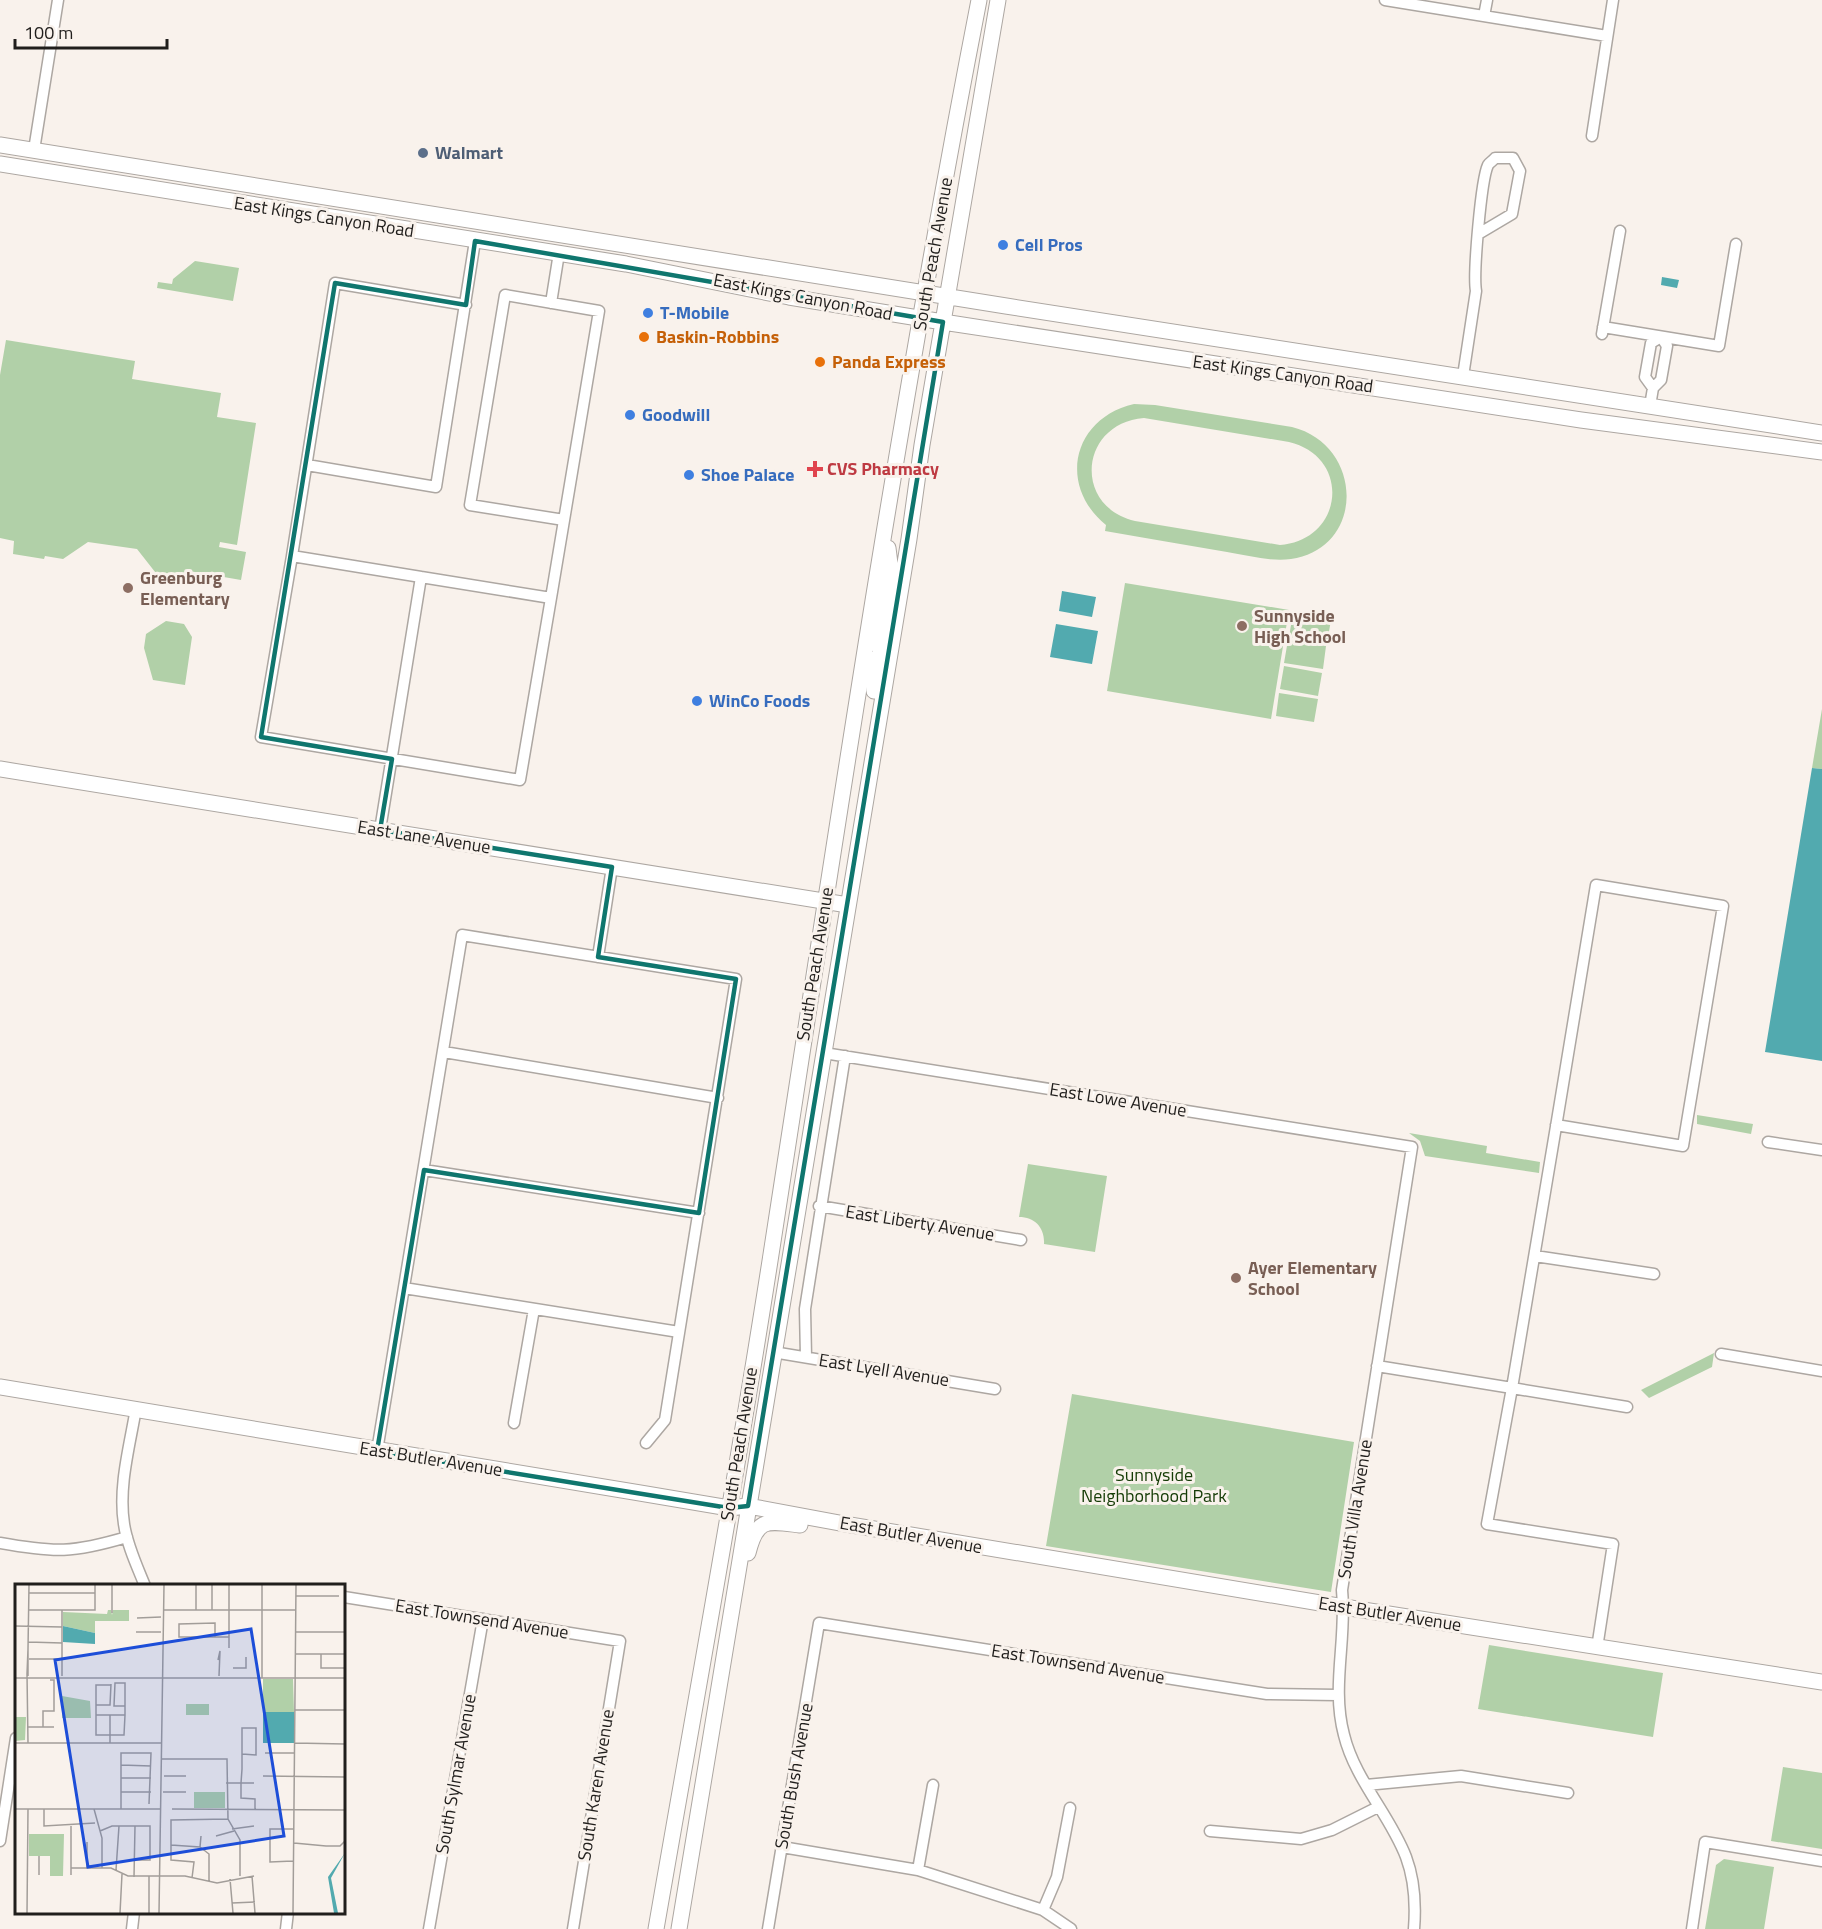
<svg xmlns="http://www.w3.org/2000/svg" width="1822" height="1929" font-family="'Titillium Web',sans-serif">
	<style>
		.green { fill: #b1d0a8; fill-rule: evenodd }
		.water { fill: #52aaaf }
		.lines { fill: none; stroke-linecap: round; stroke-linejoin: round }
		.street-casing { stroke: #ada7a2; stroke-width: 13 }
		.secondary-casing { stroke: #ada7a2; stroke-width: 17 }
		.street { stroke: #fff; stroke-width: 10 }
		.secondary { stroke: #fff; stroke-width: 15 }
		.marked { fill: none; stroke: #0f766e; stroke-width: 4.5; stroke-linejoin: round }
		.service-dot { fill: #5c6f8a; stroke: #f9f2ec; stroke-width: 2 }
		.shop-dot { fill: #3f7fe0; stroke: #f9f2ec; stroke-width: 2 }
		.food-dot { fill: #e8710a; stroke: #f9f2ec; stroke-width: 2 }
		.health-dot { fill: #e0444e; stroke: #f9f2ec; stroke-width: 2 }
		.education-dot { fill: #8d6e63; stroke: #f9f2ec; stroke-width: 2 }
		.labels { text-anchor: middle; stroke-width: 6; stroke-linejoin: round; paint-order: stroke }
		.service-label { font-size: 18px; font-weight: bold; fill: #4e5e75; stroke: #f9f2ec; text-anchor: start }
		.street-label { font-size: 18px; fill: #201e1c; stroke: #f9f2ec }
		.shop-label { font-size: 18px; font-weight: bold; fill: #366cbe; stroke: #f9f2ec; text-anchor: start }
		.food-label { font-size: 18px; font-weight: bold; fill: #c56008; stroke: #f9f2ec; text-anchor: start }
		.health-label { font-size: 18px; font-weight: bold; fill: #be3a42; stroke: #f9f2ec; text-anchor: start }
		.education-label { font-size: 18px; font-weight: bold; fill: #785e54; stroke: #f9f2ec; text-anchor: start }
		.park-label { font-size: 18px; fill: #143b05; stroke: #f9f2ec }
		.inset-road { fill: none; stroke: #a29d99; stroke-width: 1.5 }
		.view { fill: #1d4ed8; fill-opacity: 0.15; stroke: #1d4ed8; stroke-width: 3 }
		.inset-edge { fill: none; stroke: #201e1c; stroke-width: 3 }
	</style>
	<rect width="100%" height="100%" fill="#f9f2ec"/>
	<path class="green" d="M195 261 239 268 233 301 157 288 158 282 172 284 173 279Z
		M6 340 135 361 132 379 221 393 217 417 256 423 237 545 220 542 219 547 246 552 241 580 189 571 187 581 159 577 137 549 88 542 63 559 45 556 44 559 13 554 14 541 0 538V375Z
		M1134 404 1155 405 1292 427C1364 445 1366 548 1291 559 1270 562 1247 555 1227 552 1186 545 1145 538 1105 531L1106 525C1057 485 1073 418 1134 404ZM1144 418 1289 442C1352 457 1344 540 1280 545L1135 521C1072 506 1080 423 1144 418Z
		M1125 583 1289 610 1271 719 1107 691Z
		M1293 613 1331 620 1327 643 1289 637Z
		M166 621 184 624 192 637 185 685 153 680 144 648 146 634Z
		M1288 640 1326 646 1323 669 1284 663Z
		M1284 666 1322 673 1318 696 1280 689Z
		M1279 693 1318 699 1314 722 1276 716Z
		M1822 709V769L1812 768Z
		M1697 1115 1753 1124 1751 1134 1697 1124Z
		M1409 1133 1487 1146 1486 1153 1540 1162 1539 1173 1425 1156 1420 1141Z
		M1028 1164 1107 1176 1095 1252 1044 1244C1045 1228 1035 1217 1019 1217Z
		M1714 1353 1712 1367 1649 1398 1641 1390Z
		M1072 1394 1354 1442 1331 1592 1046 1546Z
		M1489 1645 1663 1673 1653 1737 1478 1709Z
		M1783 1767 1822 1773V1849L1771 1841Z
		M1724 1859 1774 1867 1764 1929H1705L1716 1865Z"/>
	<path class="water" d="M1662 277 1679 280 1677 288 1661 285Z
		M1062 591 1096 597 1092 617 1059 611Z
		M1056 624 1098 631 1092 664 1050 657Z
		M1812 768 1822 769V1061L1765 1052Z"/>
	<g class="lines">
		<defs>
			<path id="street" d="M1385 0 1607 36
				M1484 16 1487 0
				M1592 136 1613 0
				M34 150 58 0
				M551 303 559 253
				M1603 327 1719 346 1736 244
				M1602 334 1620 231
				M1463 376 1476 291C1473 274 1481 180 1488 165 1490 162 1493 161 1495 158H1513L1520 171 1512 214 1480 233
				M1650 406 1653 388 1661 380 1667 346 1661 337 1651 343 1645 377 1653 388
				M307 465 436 487 475 241
				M292 556 261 737 520 780 551 598
				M421 577 292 556 335 283 466 305
				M380 830 421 577 551 598 599 311 505 295 470 505 564 520
				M598 957 612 867
				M444 1052 718 1098
				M824 1053 1412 1147 1342 1590C1347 1639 1331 1687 1344 1735 1355 1780 1390 1815 1406 1857 1415 1881 1416 1904 1414 1929
				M1768 1142 1822 1150
				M424 1170 699 1213
				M819 1206 1021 1240
				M1535 1256 1654 1274
				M404 1288 679 1332
				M773 1352 995 1389
				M1721 1354 1822 1371
				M806 1357 805 1309 845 1056
				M1377 1366 1512 1388C1541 1220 1568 1053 1596 885L1723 906 1683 1146 1556 1125
				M136 1408C130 1445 118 1486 124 1524 127 1545 137 1566 145 1586
				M514 1423 534 1309
				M377 1451 462 935 736 979 665 1420 646 1443
				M0 1543C55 1553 73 1553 127 1537
				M344 1597 620 1641 573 1929
				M1597 1648 1613 1544 1487 1524 1512 1388 1627 1407
				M1366 1785 1461 1776 1568 1793
				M1070 1808 1057 1877 1043 1910 1071 1929
				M1210 1831 1301 1839 1332 1830 1378 1807
				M0 1841 16 1738
				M782 1847 918 1870 1043 1910
				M918 1870 933 1785
				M132 1929 134 1912
				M286 1929 288 1912
				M429 1929 483 1619
				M768 1929 819 1623 1267 1694 1337 1695
				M1692 1929 1705 1842 1822 1861"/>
			<path id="secondary" d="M0 145 1006 306 1822 433
				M0 164 626 264 789 297 943 322 1581 420 1822 452
				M888 548 891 572 879 644 881 654 889 660
				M866 656 876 664 874 691
				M0 769 848 905
				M0 1387 640 1493 729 1508 748 1506 845 1524 1344 1607 1822 1682
				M748 1553C757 1517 767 1521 800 1525
				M656 1929C697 1693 740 1458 776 1222 839 814 900 405 979 0
				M679 1929 909 539 922 445 998 0"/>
		</defs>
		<use href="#street" class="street-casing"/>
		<use href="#secondary" class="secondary-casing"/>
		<use href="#street" class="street"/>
		<use href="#secondary" class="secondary"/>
	</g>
	<path class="marked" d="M475 241 943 322 748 1506 729 1508 377 1451 424 1170 699 1213 736 979 598 957 612 867 380 830 392 759 261 737 335 283 466 305Z"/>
	<circle class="service-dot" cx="423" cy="153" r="6"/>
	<g class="shop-dot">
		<circle cx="1003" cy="245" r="6"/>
		<circle cx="648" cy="313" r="6"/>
		<circle cx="630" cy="415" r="6"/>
		<circle cx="689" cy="475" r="6"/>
		<circle cx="697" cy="701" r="6"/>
	</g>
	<g class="food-dot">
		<circle cx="644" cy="337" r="6"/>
		<circle cx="820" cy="362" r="6"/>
	</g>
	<path class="health-dot" d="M812 460h6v6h6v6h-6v6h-6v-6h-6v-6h6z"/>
	<g class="education-dot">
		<circle cx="128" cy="588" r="6"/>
		<circle cx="1242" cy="626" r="6"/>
		<circle cx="1236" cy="1278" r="6"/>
	</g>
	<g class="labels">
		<g class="service-label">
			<text x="435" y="159">Walmart</text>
		</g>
		<g class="street-label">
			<text transform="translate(324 217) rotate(9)" y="6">East Kings Canyon Road</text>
			<text transform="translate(933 254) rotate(-80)" y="6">South Peach Avenue</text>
			<text transform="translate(803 297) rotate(11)" y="6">East Kings Canyon Road</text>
			<text transform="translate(1283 374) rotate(8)" y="6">East Kings Canyon Road</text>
			<text transform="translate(424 837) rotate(9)" y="6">East Lane Avenue</text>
			<text transform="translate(815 964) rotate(-81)" y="6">South Peach Avenue</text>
			<text transform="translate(1118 1100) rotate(9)" y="6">East Lowe Avenue</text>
			<text transform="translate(920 1223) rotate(9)" y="6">East Liberty Avenue</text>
			<text transform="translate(884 1370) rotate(9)" y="6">East Lyell Avenue</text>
			<text transform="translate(739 1444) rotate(-81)" y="6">South Peach Avenue</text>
			<text transform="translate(431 1459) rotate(9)" y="6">East Butler Avenue</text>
			<text transform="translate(1355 1509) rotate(-81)" y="6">South Villa Avenue</text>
			<text transform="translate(911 1535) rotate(10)" y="6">East Butler Avenue</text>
			<text transform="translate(1390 1614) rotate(9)" y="6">East Butler Avenue</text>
			<text transform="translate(482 1619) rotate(9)" y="6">East Townsend Avenue</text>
			<text transform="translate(1078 1664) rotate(9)" y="6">East Townsend Avenue</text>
			<text transform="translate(456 1774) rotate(-80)" y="6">South Sylmar Avenue</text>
			<text transform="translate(794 1776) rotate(-80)" y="6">South Bush Avenue</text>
			<text transform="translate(596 1785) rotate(-81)" y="6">South Karen Avenue</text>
		</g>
		<g class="shop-label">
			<text x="1015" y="251">Cell Pros</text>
			<text x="660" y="319">T-Mobile</text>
			<text x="642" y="421">Goodwill</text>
			<text x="701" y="481">Shoe Palace</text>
			<text x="709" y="707">WinCo Foods</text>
		</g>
		<g class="food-label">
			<text x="656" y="343">Baskin-Robbins</text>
			<text x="832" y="368">Panda Express</text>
		</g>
		<g class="health-label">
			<text x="827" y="475">CVS Pharmacy</text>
		</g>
		<g class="education-label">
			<text x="140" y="584">Greenburg<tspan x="140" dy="21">Elementary</tspan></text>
			<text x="1254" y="622">Sunnyside<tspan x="1254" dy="21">High School</tspan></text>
			<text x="1248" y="1274">Ayer Elementary<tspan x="1248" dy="21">School</tspan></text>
		</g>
		<g class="park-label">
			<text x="1154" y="1481">Sunnyside<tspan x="1154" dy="21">Neighborhood Park</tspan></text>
		</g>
	</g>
	<g transform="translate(15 1584)">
		<rect width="330" height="330" fill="#f9f2ec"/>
		<path d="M93 26H96L97 31 98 26H114V37H80V49L48 42V28L92 30ZM248 95H278L279 128H248ZM47 112 75 117 76 134H47ZM171 120H194V131H171ZM0 133H11L10 156 0 157ZM179 208H210V224H179ZM14 250H49L48 292H35V272H14Z" fill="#b1d0a8"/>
		<path d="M48 42 80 49V60L48 58ZM248 128H279V159H248ZM330 269 316 294 323 329H319L313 293Z" fill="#52aaaf"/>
		<path class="inset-road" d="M14 9H80M281 12H324M13 26H80V1M149 26H280M181 26V1M197 26V1M97 29V1M122 34 146 33M0 42 47 43M121 48H146M280 48H330M200 53V39L164 40V53H214M13 58 47 59M214 64V1M13 65 14 1M280 70H330M306 70V84H330M14 75H47M203 76 205 67 204 92M218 84H231V73M47 92V26M0 94H330M247 94V1M81 121H95L96 100M280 126H330M81 131V151H109L110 131M95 131H81V101H96M13 143H39M28 143V127H39V96H35M0 159H146M13 159 12 90 13 65V92M95 159V131H110V99H100L99 122H110M279 159 330 160M250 169H279M147 175H212L213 235 225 256V292M106 181 136 182M149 192H171M248 192 330 193M106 194H136M211 199H226L227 185V144H241V171L227 170M239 199H226V214L240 215V226M106 208H136M148 208H171M0 225H146M29 225V242L80 239M79 225 87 254V284M106 225V169H136L134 220M157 225 330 226M217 245 239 242M85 247 97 242H135V276H119M186 252 185 263 194 270V298M201 252 219 247M279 259 311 262H325L330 257M156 261 185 263M24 272V291M278 277 255 278V245H278M56 284H96L113 292H170L202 299 239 292M72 284V258M101 286 104 242M56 291V242M237 292 240 329M119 293 120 242M177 294 179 278 156 276V236L213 235M215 295 218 329M217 319 240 318M12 329 13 225M105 329 107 290M134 329V292M144 329 149 1M278 329 281 1"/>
		<path class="view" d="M236 45 269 252 73 283 40 76Z"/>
		<rect width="330" height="330" class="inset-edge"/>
	</g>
	<path d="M15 39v9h152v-9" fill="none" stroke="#201e1c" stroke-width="3"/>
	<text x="24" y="39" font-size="18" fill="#201e1c" stroke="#f9f2ec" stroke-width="4.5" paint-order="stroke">100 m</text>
</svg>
